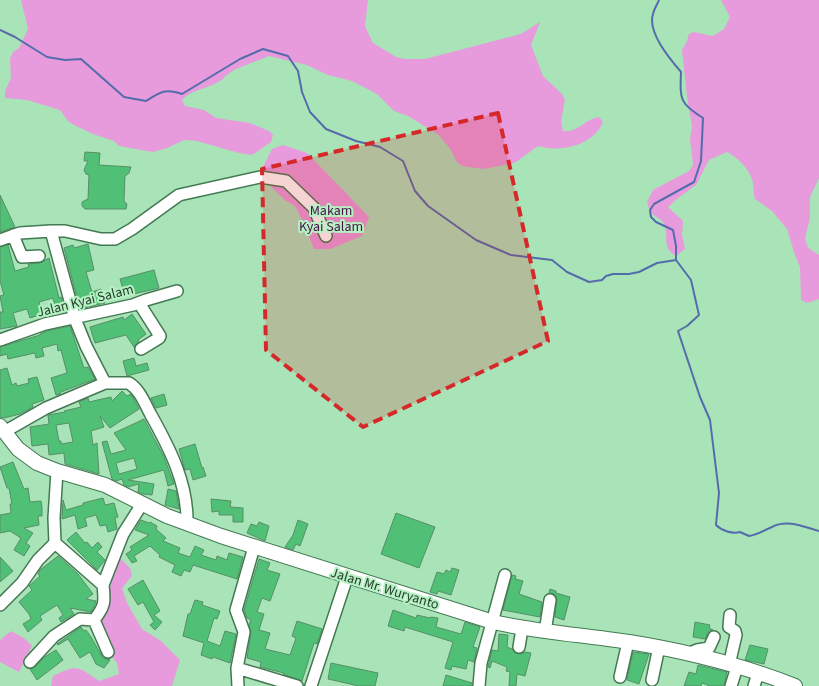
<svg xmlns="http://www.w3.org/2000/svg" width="819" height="686" font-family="'Source Sans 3',sans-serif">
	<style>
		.green { fill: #e79adc }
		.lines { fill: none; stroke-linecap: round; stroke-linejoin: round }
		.stream { stroke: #546cab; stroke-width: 2 }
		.building { fill: #4fc075; stroke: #578f67; fill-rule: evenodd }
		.minor-casing { stroke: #427952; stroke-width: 14 }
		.major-casing { stroke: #427952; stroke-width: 16 }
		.minor { stroke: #fff; stroke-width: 11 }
		.major { stroke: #fff; stroke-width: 14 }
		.marked { fill: #d62828; fill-opacity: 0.2; stroke: #d62828; stroke-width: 4; stroke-dasharray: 10 6; stroke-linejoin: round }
		.labels { text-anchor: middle; stroke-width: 4; stroke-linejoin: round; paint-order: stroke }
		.park-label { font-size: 14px; fill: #491044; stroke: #b6f1c4 }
		.street-label { font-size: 14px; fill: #273f2d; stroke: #b6f1c4 }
	</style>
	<rect width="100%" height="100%" fill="#a9e4b8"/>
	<path class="green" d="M21 0H368L365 26 373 43 396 57 404 59H425L521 34 540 22 531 45 543 76 562 94 565 100 561 121 563 131C578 133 585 119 599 117L603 122C594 145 561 153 538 146L516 162 510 164 483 169 462 166 457 162 451 150 439 135 408 116 394 111 377 94 352 81 328 75 307 65 269 56 236 69 225 76 224 78C211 89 193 88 182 100L185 106 204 110 216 118 250 123 269 131 273 135 271 142 252 155 239 153 197 141 184 140 167 148 153 152 119 146 114 141 93 134 74 125 68 121 60 110 27 100 5 98V91L11 78 10 59 13 52 19 48 28 29Z
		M721 0H819V178L810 197V218L805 238 808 248 819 255V299L807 303 801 300 800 267 795 255 787 229 772 211 755 199C753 193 754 185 752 179 748 168 737 157 727 152L709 160 696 185 678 198 668 207 683 221 682 235 685 249 676 256C660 246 670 236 664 224 662 218 655 218 652 213 649 211 648 205 647 202L653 190 689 171 693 165 690 139 692 126 687 97 682 50 687 41 689 34 694 32 713 36 724 29 730 17Z
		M283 145 307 153 369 217 362 236 330 249H314L303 222 295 206 286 201 263 179 264 165 272 149Z
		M120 558 130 568 132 576 122 588 127 603 142 629 161 641 180 660 172 686H51L53 676C78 664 77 666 99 681L119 674 117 663 99 641 100 621 107 603 116 559Z
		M11 631 24 638 32 646 19 672 0 662V640Z"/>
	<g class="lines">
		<path class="stream" d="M659 0C657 5 654 9 653 14 647 32 670 59 681 72 680 99 679 103 703 118L701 161 694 182 654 204 650 210 651 217 656 222 673 230 676 246V259
			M0 30 15 37 47 57 65 60 81 59 124 97 146 101C160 92 165 88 182 94L240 59 263 49 288 56 298 71 302 92 310 112 326 129 356 141 380 147 403 161 415 191 428 206 476 240 511 255 552 260 567 272 589 282 602 280 606 276 613 274H629L639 272 657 263 676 260 691 280 699 315 687 326 678 331 700 397 710 420 719 493 716 525C722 531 732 534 740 532L749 536C758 535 764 530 772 527 787 519 804 527 819 531"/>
	</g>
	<path class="building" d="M85 152 100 153 99 165 131 167 129 173 125 176 124 201 127 204 126 209H85L82 206V202L88 199 89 175 86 174 84 170 88 161H84Z
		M0 195 15 227 0 232Z
		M88 244 94 270 86 272 92 292 101 289 105 303 80 309 64 248 73 245 74 248Z
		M8 245 15 271 29 267 28 264 40 263 49 258 59 298 61 297 65 312 57 314 53 298 39 302 42 314 30 318 27 309 13 313 17 326 0 329V312H3L0 296 4 295 0 281V247Z
		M154 270 159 288 125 296 120 279Z
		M132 314 146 334 138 340 139 341 134 347 126 335 95 343 90 327 123 317 124 320Z
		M70 326 84 368 88 367 95 379 61 392 60 394 56 395 51 378 67 373 61 350 58 351 57 344 42 348 44 356 36 358 35 353 8 359 7 354 0 356V347L40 335V334L47 331Z
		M134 358 136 366 147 363 149 370 127 376 123 361Z
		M7 368 12 385 16 383 17 386 29 383 28 379 37 377 44 400 32 404 33 407 20 414 4 418 0 417V370Z
		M122 391 127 396 131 394 139 409 110 428 100 416 104 427 91 431 93 445 97 443 99 474 65 464 64 453 49 455 48 444 32 446 30 427 49 424 48 415 65 412 64 411 81 407 79 402 88 398 89 402 111 397 112 401ZM69 423 73 442 61 444V441H59L56 425Z
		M164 394 167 405 156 408 151 398Z
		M144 419 164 457 174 484 168 486 164 470 128 480 154 484 152 495 143 494 138 492 139 484 128 487 124 485 122 479 116 481 112 479 102 442 107 441 111 454 126 450 114 433ZM134 458 137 469 119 474 116 463Z
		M195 444 202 468 203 467 206 476 193 480 190 469 185 470 179 449Z
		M13 462 24 489 28 488 30 502 41 501 42 507V516H38L39 525 24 528 33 533 26 543 30 546 24 556 14 550 21 538 10 531 0 533V515L11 513 10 504H12L9 488H7L0 467Z
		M168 489 176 491 179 509 165 505Z
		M103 498 105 505 114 503 118 517 115 518 117 529 108 532 106 525 100 526 96 515 85 518 87 526 78 529 75 515 62 519 63 500 66 510 83 505V503Z
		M211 499 231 501 230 507 243 508V522H233V515H219V511L212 512Z
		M396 513 435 527 419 568 381 554Z
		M141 520 149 523 150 522 157 526 156 529 166 538 163 541 180 548 178 553 190 557 195 546 204 550 201 555 216 560 217 556 227 560 229 553 243 557 237 579 193 565 190 572 184 570 181 576 172 572 175 565 159 557 160 555 150 546 134 556 137 561 132 563 126 554 132 550 130 547 149 535 135 530Z
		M298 520 308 524 300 546 296 544 293 550 285 547 293 535Z
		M259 522 269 526 265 541 247 533 251 524 257 526Z
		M76 532 85 543 87 542 92 548 98 542 102 547 97 552 105 560 97 570 67 540Z
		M58 556 78 574 93 594 86 599 96 601 95 604 91 612 70 608 74 614 61 622 59 618 63 615 57 605 40 616 42 620 28 632 23 624 31 619 29 614 19 602 32 590 29 586 40 576 38 574 40 570Z
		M0 557 13 571 0 582Z
		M259 559 270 563 267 570 280 574 270 601 262 598 257 612 264 614 259 630 270 633 265 649 290 655 296 638 292 636 297 621 322 629 317 644 314 643 302 681 283 674 284 673 260 667 261 662 247 658 251 633 249 625 251 620 247 618 244 610Z
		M452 568 459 570 451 595 438 591 437 594 430 592 437 572 444 574 446 570 450 572Z
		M512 575 516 576 515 579 523 581 519 594 542 602 540 617 503 610Z
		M143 580 160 611 154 615 162 622 155 630 150 625 154 622 143 602 138 605 128 589Z
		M550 589 556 591V593L570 597 564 620 555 617 557 598 554 594 549 593Z
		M195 600 203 602 202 605 220 611 217 619 214 618 207 641 220 646 225 631 236 634 230 663 213 657 212 659 201 655 204 643 183 636 188 614H190Z
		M393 610 416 618 417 615 430 618 431 617 438 618 436 627 461 634 465 622 480 627 473 647 477 648 474 662 468 660 466 669 452 666 451 670 445 668 453 642 405 627 404 631 388 626Z
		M695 622 710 625 709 628 713 630 709 631 705 639 693 637Z
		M81 627 84 631 86 630 91 637 103 658 110 660 104 668 96 664 90 652 80 658 68 639 58 645 57 644Z
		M499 634 508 635 507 647 512 649 515 653 521 654 525 652 531 653 525 676 517 674 516 686H509L510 672 506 671 507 667 492 661 490 668 488 667 492 650 498 651Z
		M750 645 768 649 764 664 745 660Z
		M56 650 63 660 37 680 30 669 35 667 43 658Z
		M633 652 649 654 639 684 627 680Z
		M331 663 378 673 375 686H359L328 679Z
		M698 665 727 672 724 686H710L702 683 701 686H684L689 672 696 674Z
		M446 675 472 683V686H443Z"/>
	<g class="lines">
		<defs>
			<path id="minor" d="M51 231 75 319 86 346 105 383H129C140 390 145 404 151 415 170 449 188 484 187 524
				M13 235 22 257 39 256
				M0 240 20 233 51 231H65L101 239H115L132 229 179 195 260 177 286 181 314 208 326 236
				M139 303 160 336 159 338 141 349
				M0 340 45 324 133 305 146 300 177 291
				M4 432 46 408 105 383
				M57 471 54 518 55 543 103 585C105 602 105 606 94 620L108 652
				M103 585 123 534 142 504
				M0 605 22 583 38 560 55 543
				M545 632 550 600
				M519 647 522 629
				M688 654 697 650 709 648 714 637
				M30 662 54 636 80 619 94 620
				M729 665 736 635 735 631 729 627 730 615
				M237 668 297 686
				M620 677 628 642
				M652 680 659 647
				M238 686 237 668 244 632 236 610 254 547
				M311 686 347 577
				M479 686 481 663 505 575
				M731 686 737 667
				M754 686 758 673"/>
			<path id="major" d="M0 426 18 449 37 463 57 471 105 485 167 516 221 536 493 622C538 632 584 635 629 642 685 651 742 665 795 686"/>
		</defs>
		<use href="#minor" class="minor-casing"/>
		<use href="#major" class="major-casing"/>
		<use href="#minor" class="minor"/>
		<use href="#major" class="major"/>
	</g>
	<path class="marked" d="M498 113 548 341 363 427 266 350 262 169Z"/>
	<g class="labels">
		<g class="park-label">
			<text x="331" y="215">Makam<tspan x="331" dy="16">Kyai Salam</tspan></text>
		</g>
		<g class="street-label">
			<text transform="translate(85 300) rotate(-14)" y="5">Jalan Kyai Salam</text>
			<text transform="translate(385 588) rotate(17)" y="5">Jalan Mr. Wuryanto</text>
		</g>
	</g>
</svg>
